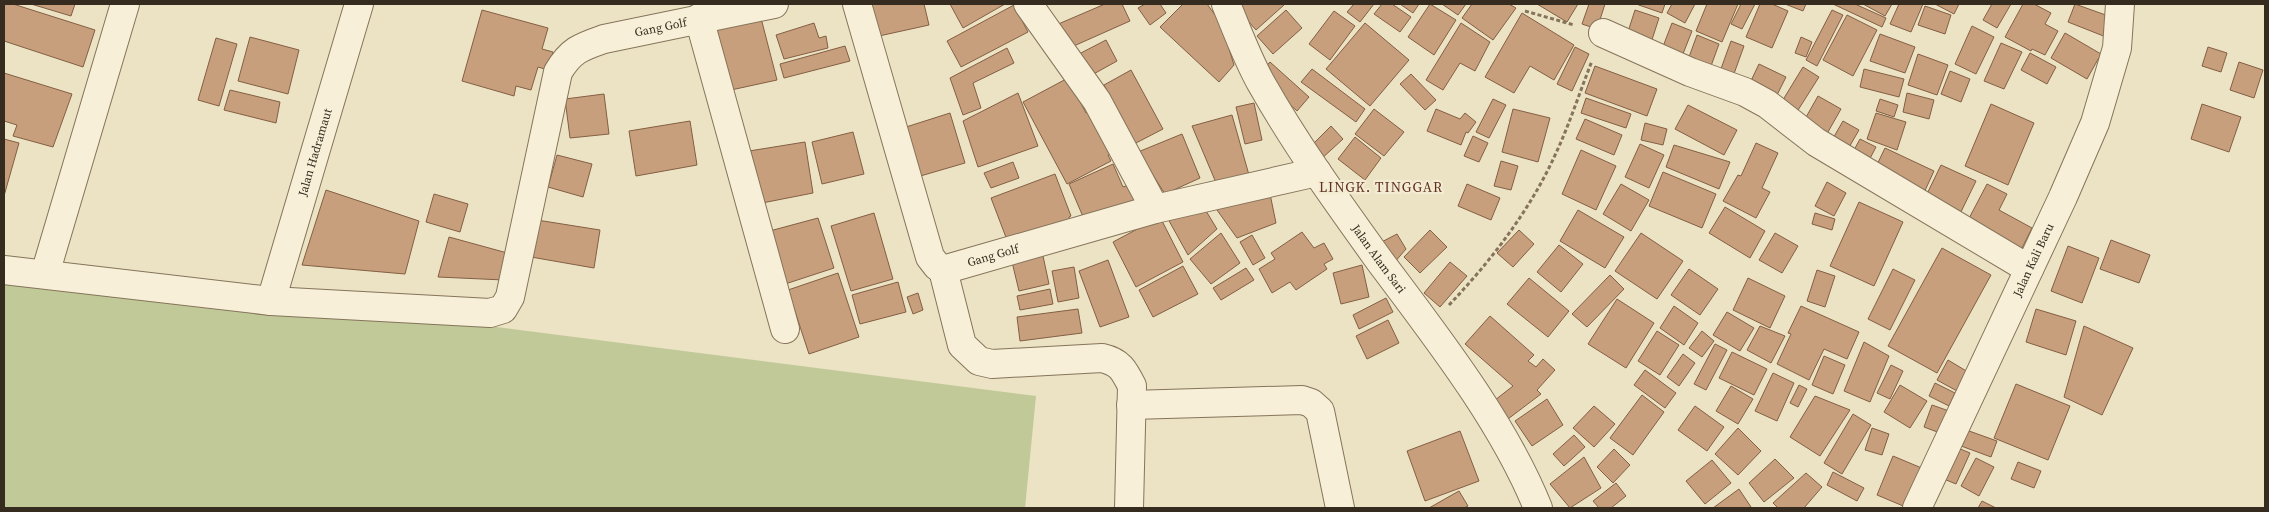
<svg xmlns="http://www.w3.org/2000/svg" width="2269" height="512" font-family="'Source Serif 4',serif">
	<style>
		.green { fill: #c1c999 }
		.building { fill: #c89f7c; stroke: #835f43 }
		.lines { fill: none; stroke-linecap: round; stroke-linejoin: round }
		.minor-casing { stroke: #85745b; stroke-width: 30 }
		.path { stroke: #85745b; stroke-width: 3; stroke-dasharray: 4 2.5; stroke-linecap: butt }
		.minor { stroke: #f7efd7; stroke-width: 28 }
		.labels { text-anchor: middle; stroke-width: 4.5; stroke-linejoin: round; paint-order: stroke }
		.street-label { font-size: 12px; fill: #362b1f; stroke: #f3ecd3 }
		.neighbourhood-label { font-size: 14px; letter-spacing: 1px; fill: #603120; stroke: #f3ecd3 }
	</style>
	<rect width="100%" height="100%" fill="#ece2c4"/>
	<path class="green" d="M4 264 1036 396 1025 508H4Z"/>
	<path class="building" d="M4 4H13L95 30 83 67 4 41Z
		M31 4H75L71 16Z
		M871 4H924L929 25 879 36Z
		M950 4H1005L963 28Z
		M1105 4H1122L1130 21 1067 49 1056 25Z
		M1145 4H1160L1166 13 1150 25 1138 8Z
		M1183 4H1207L1221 23 1234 65 1219 82 1160 27Z
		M1233 4H1283L1284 5 1256 30Z
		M1354 4H1374L1360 22 1347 12Z
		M1382 4H1392L1411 17 1400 32 1374 14Z
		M1400 4H1419L1413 13Z
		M1430 4 1456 20 1434 55 1408 37Z
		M1442 4H1466L1458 15Z
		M1472 4H1509L1516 8 1493 40 1462 18Z
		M1537 4H1578L1567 22Z
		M1589 4H1605L1597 29 1582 24Z
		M1636 4H1665L1662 13Z
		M1672 4H1695L1685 23 1667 13Z
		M1707 4H1738L1722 42 1696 31Z
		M1741 4H1755L1742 29 1731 24Z
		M1760 4H1772L1788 11 1772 48 1746 37Z
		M1785 4H1806L1803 11Z
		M1833 4H1855L1886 18 1882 27Z
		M1863 4H1892L1885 16Z
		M1899 4H1923L1911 32 1890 24Z
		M1935 4H1959L1954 14Z
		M1992 4H2011L1997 28 1983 20Z
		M2023 4H2034L2051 13 2045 24 2058 31 2045 55 2032 49 2031 51 2005 37Z
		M2075 4 2114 18 2106 37 2068 22Z
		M1014 5 1028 32 961 67 947 41Z
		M1925 6 1951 15 1945 34 1918 25Z
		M482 10 548 28 542 49 553 52 548 70 538 67 531 90 516 86 514 96 462 81Z
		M1286 10 1302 28 1273 54 1257 36Z
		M1635 10 1659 18 1649 49 1625 41Z
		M1832 10 1843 15 1817 66 1806 60Z
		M1334 11 1355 26 1330 60 1309 44Z
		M1522 13 1574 45 1554 80 1530 66 1514 93 1485 77Z
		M1847 15 1877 30 1853 76 1823 60Z
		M761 18 777 80 731 90 712 28Z
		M814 23 819 38 826 36 828 48 784 59 776 35Z
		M1365 23 1409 60 1370 106 1326 69Z
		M1461 23 1490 42 1475 71 1460 63 1443 90 1426 80Z
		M1672 23 1692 31 1679 64 1659 57Z
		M1972 26 1994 37 1976 74 1955 64Z
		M2065 33 2101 54 2087 79 2051 58Z
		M1880 34 1915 47 1905 73 1870 61Z
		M1697 35 1719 44 1707 77 1685 68Z
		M250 37 299 50 288 94 238 81Z
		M1801 37 1812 42 1806 57 1795 53Z
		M216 38 237 44 219 106 198 100Z
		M1106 40 1117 61 1090 76 1079 54Z
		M1731 41 1744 46 1731 82 1718 77Z
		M2001 43 2022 52 2004 89 1984 81Z
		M845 46 850 61 784 78 780 64Z
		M1575 47 1589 54 1572 91 1557 84Z
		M2208 47 2227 53 2221 72 2202 66Z
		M1007 48 1014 63 973 83 981 108 963 115 950 78Z
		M2030 53 2056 67 2047 84 2021 70Z
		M1918 54 1948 65 1937 95 1908 85Z
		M1270 62 1309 97 1297 111 1258 75Z
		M2239 62 2263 70 2254 98 2230 90Z
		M1759 64 1786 77 1774 101 1748 87Z
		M1595 66 1657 89 1647 116 1585 93Z
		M1803 67 1819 77 1793 118 1778 108Z
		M1312 69 1365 109 1356 122 1301 82Z
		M1864 69 1904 79 1899 97 1860 87Z
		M1131 70 1163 129 1134 144 1104 85Z
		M1950 71 1970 79 1961 102 1941 94Z
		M4 73 72 94 53 147 13 136 17 125 4 121Z
		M1411 74 1436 100 1425 110 1400 84Z
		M1068 78 1086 113 1092 109 1115 152 1108 155 1111 161 1067 184 1023 102Z
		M230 90 280 102 276 123 224 110Z
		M1018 93 1038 146 978 167 963 121Z
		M1907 93 1934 100 1929 119 1903 112Z
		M604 94 609 134 570 138 565 99Z
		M1818 96 1841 109 1824 139 1801 126Z
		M1586 98 1631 114 1626 128 1581 113Z
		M1493 99 1506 105 1489 138 1476 132Z
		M1880 99 1898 105 1894 117 1876 111Z
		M1254 103 1262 140 1245 144 1236 107Z
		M1991 104 2034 123 2008 185 1965 166Z
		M2202 104 2241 117 2229 152 2191 139Z
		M1688 105 1737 130 1724 155 1675 129Z
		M1374 109 1404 132 1384 156 1355 134Z
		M1436 109 1460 119 1465 113 1476 122 1468 133 1466 132 1461 145 1427 131Z
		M1513 109 1550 118 1538 162 1502 152Z
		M950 113 965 163 917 177 903 128Z
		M1876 113 1906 122 1897 150 1867 139Z
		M1232 115 1249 175 1217 185 1192 126Z
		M1585 119 1622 135 1614 155 1576 139Z
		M690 121 697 165 636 176 629 131Z
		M1843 121 1859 130 1844 156 1828 147Z
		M1645 123 1667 129 1663 145 1641 140Z
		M1331 126 1343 139 1319 161 1308 149Z
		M853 132 864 174 822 184 812 142Z
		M1182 134 1200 178 1165 194 1138 152Z
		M1473 136 1488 143 1479 162 1464 156Z
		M1355 137 1381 158 1365 180 1338 159Z
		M4 139 19 143 4 196Z
		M1860 139 1876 147 1864 170 1848 161Z
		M805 142 813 193 762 203 743 152Z
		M1756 143 1778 153 1762 188 1770 192 1756 218 1723 201 1738 175 1741 176Z
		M1640 144 1664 155 1649 188 1625 177Z
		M1674 145 1730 162 1719 189 1666 167Z
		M1885 148 1934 171 1922 197 1873 173Z
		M1581 150 1616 166 1596 210 1562 194Z
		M557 155 592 164 583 197 548 187Z
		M1501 161 1518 166 1511 190 1494 186Z
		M1013 162 1019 178 991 188 984 173Z
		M1113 164 1123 187 1134 183 1145 201 1087 226 1069 184Z
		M1941 165 1976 181 1958 218 1924 200Z
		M1663 172 1716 194 1702 228 1649 206Z
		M1055 174 1071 216 1069 217 1072 225 1049 234 1045 226 1007 240 991 198Z
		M1827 182 1846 193 1834 216 1815 206Z
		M1467 184 1500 198 1491 220 1458 206Z
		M1621 184 1649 200 1631 231 1603 214Z
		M1987 184 2007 194 1999 210 2032 228 2019 254 1965 226Z
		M1269 189 1276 223 1237 238 1212 203Z
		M326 190 419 221 405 274 302 265Z
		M434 194 468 204 460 232 426 222Z
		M1200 201 1217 229 1188 255 1168 219Z
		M1859 202 1903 222 1874 286 1830 266Z
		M1725 207 1765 231 1750 258 1709 233Z
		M1578 210 1624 237 1605 268 1560 241Z
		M874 213 893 279 851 291 831 226Z
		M1815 213 1835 219 1832 230 1812 224Z
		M1160 217 1183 262 1136 287 1113 242Z
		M818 218 834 268 779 286 766 232Z
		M537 220 600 230 594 268 531 257Z
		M1430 230 1447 247 1420 273 1404 257Z
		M1519 230 1534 244 1513 267 1497 253Z
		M1302 232 1314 248 1324 243 1333 259 1324 264 1327 269 1296 290 1290 282 1272 293 1259 269 1275 259 1271 253Z
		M1221 233 1240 263 1211 284 1190 259Z
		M1641 233 1683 261 1657 299 1615 271Z
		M1775 233 1798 246 1782 273 1759 260Z
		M1397 234 1406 249 1388 270 1372 247Z
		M1252 235 1265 258 1253 265 1240 242Z
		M449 237 511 254 504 280 438 277Z
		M2111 240 2150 255 2139 283 2100 269Z
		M1559 245 1583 264 1561 292 1537 272Z
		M2068 246 2099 258 2082 303 2051 291Z
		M1942 248 1991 275 1937 373 1888 346Z
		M1043 256 1049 284 1019 291 1012 262Z
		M1108 260 1129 317 1100 327 1079 271Z
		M1450 262 1467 276 1440 307 1424 293Z
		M1362 265 1369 297 1341 304 1333 273Z
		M1183 266 1198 294 1153 317 1139 290Z
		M1074 267 1079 298 1058 302 1052 271Z
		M1246 268 1254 280 1221 300 1213 288Z
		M1689 269 1718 289 1700 315 1671 295Z
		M1893 269 1915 280 1890 330 1868 319Z
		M1817 270 1835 276 1825 307 1807 301Z
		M838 273 859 337 809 354 788 290Z
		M1610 275 1624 289 1587 327 1572 314Z
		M1529 278 1569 311 1548 337 1507 304Z
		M1748 278 1785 296 1770 328 1733 310Z
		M898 282 906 312 860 324 852 295Z
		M1050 289 1053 304 1020 310 1017 296Z
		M918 293 923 310 913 314 907 297Z
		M1386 298 1393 312 1359 329 1353 315Z
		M1617 299 1654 323 1626 368 1588 344Z
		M1674 306 1698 323 1684 345 1660 328Z
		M1801 306 1859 332 1847 359 1824 349 1809 380 1777 364 1791 334 1788 333Z
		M1078 309 1082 333 1020 341 1017 317Z
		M2036 309 2076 321 2066 355 2026 342Z
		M1727 312 1754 328 1740 351 1713 335Z
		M1490 316 1534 355 1528 361 1536 367 1543 359 1555 370 1537 390 1541 394 1504 422 1490 404 1513 386 1465 344Z
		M1388 320 1399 343 1367 359 1356 336Z
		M1760 326 1785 336 1771 363 1747 350Z
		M2084 326 2133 348 2102 415 2064 397Z
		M1657 331 1679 345 1660 375 1638 361Z
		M1702 331 1714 341 1702 357 1689 348Z
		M1864 342 1889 356 1870 402 1844 391Z
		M1715 344 1727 350 1706 390 1694 384Z
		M1732 352 1767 369 1754 395 1719 378Z
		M1683 354 1695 363 1679 386 1667 377Z
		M1824 356 1845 365 1833 394 1812 385Z
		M1948 360 1968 372 1957 391 1937 380Z
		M1891 365 1903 371 1890 399 1877 393Z
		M1645 370 1676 393 1665 408 1634 385Z
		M1773 373 1794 383 1777 421 1755 411Z
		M1935 383 1955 393 1949 406 1929 396Z
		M2016 384 2070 406 2048 460 1994 438Z
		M1799 385 1807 389 1798 407 1790 403Z
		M1900 385 1927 401 1910 428 1884 412Z
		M1731 386 1753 399 1738 424 1716 411Z
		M1642 395 1664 412 1633 455 1610 438Z
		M1815 396 1850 410 1820 456 1790 437Z
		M1547 399 1563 425 1532 446 1515 421Z
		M1932 405 1949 411 1940 433 1924 427Z
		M1594 406 1615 424 1594 447 1573 428Z
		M1695 406 1724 427 1707 451 1678 430Z
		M1853 414 1871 425 1842 474 1824 463Z
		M1958 427 1997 441 1991 457 1953 443Z
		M1738 428 1761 451 1738 475 1715 454Z
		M1872 428 1889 434 1882 455 1865 450Z
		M1460 431 1479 481 1425 501 1407 451Z
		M1574 435 1585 447 1564 466 1553 454Z
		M1953 446 1970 453 1956 484 1939 477Z
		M1614 449 1630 465 1613 483 1597 467Z
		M1893 456 1924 469 1908 508 1877 495Z
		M1584 457 1601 488 1570 508 1550 484Z
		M1976 458 1994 467 1979 496 1961 486Z
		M1775 459 1794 478 1764 502 1749 483Z
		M1712 460 1731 483 1705 504 1686 481Z
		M2018 462 2041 471 2034 488 2011 479Z
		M1833 472 1864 488 1857 501 1827 485Z
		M1806 473 1822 487 1804 508H1778L1773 503Z
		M1616 483 1626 496 1611 508H1599L1593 501Z
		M1739 489 1751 507 1749 508H1713Z
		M1459 491 1468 506 1464 508H1429Z
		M1982 501 1996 508H1978Z"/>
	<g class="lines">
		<defs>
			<g id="minor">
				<path id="s1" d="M857 4 930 257 937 266 943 270 1155 209 1317 172"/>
				<path d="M1028 4 1097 101 1155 209"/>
				<path id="s2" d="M1226 4C1237 30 1247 58 1261 83 1296 145 1338 203 1379 260 1435 335 1503 421 1538 508"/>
				<path d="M699 18 785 329"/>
				<path d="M1603 33 1690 72 1745 92 1767 104 1816 142 2029 269"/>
				<path id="s3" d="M4 270 271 301 490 313 503 309 510 297 558 72C571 50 581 47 604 39L774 4"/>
				<path d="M943 270 962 345 979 361 992 364 1102 358C1120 362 1124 370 1132 386L1129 508"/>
				<path d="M45 274 125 4"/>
				<path id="s4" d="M271 301 359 4"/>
				<path d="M1131 405 1302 400 1311 403 1320 411 1340 508"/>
				<path id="s5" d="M1917 508 2063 197 2095 123 2117 48 2120 4"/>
			</g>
		</defs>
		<use href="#minor" class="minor-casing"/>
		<path class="path" d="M1525 11 1574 25
			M1449 305C1491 261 1531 209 1556 153 1570 123 1580 91 1592 61"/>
		<use href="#minor" class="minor"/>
	</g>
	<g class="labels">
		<g class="street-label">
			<text dy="4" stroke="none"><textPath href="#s3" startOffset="862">Gang Golf</textPath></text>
			<text dy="4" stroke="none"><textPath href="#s4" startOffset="155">Jalan Hadramaut</textPath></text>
			<text dy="4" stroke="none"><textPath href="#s1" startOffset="334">Gang Golf</textPath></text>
			<text dy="4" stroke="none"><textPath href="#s2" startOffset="298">Jalan Alam Sari</textPath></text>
			<text dy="4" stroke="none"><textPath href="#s5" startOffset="274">Jalan Kali Baru</textPath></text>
		</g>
		<g class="neighbourhood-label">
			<text x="1381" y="192">LINGK. TINGGAR</text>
		</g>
	</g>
	<rect width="2269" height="512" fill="none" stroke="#362b1f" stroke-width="10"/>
</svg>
